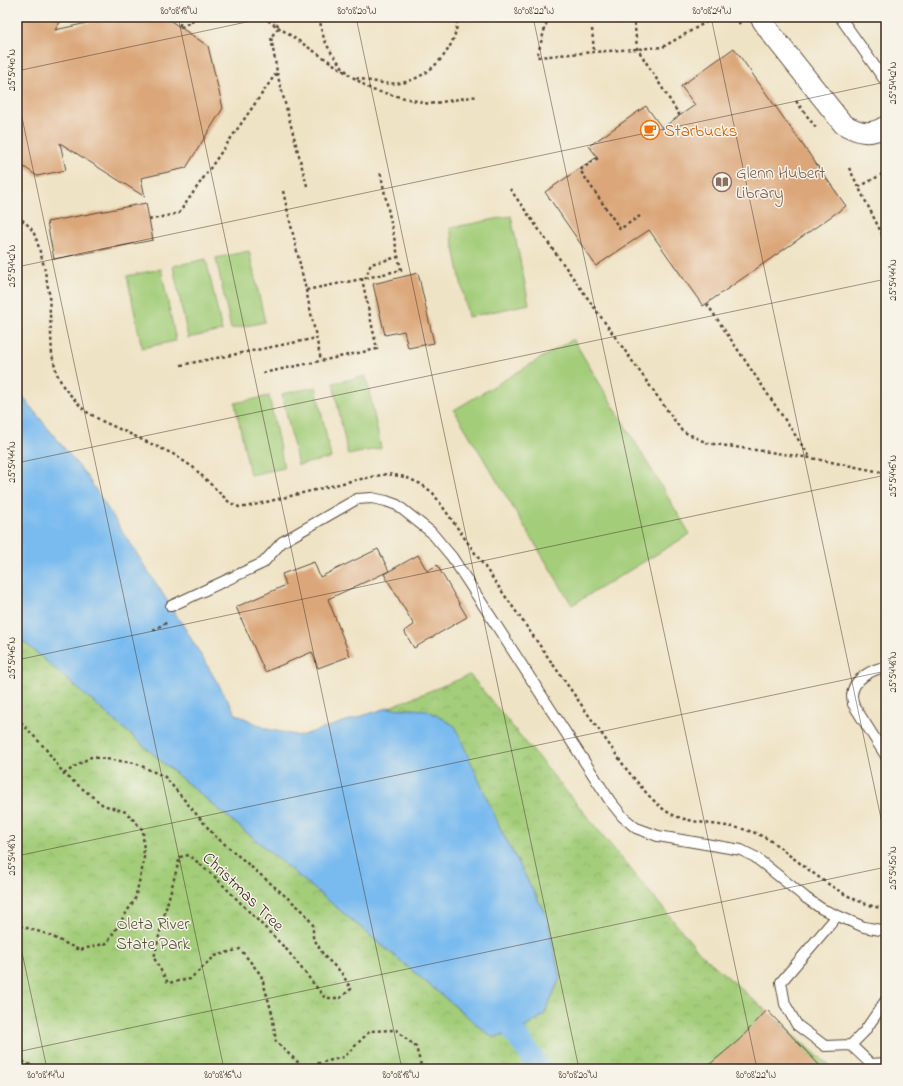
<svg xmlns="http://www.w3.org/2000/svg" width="903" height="1086" font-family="'Indie Flower',sans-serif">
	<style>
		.grass { fill: #a3cd79; stroke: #6f7c4c }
		.park { fill: url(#park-crowns); stroke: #6f7c4c }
		.water { fill: #7abbef; stroke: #5a7286 }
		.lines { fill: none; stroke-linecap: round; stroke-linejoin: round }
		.canal { stroke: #7abbef; stroke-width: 22 }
		.building { fill: #dba77a }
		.service-casing { stroke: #564637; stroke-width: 12 }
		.minor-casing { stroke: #564637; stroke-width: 22 }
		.path { stroke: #564637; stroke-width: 2.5; stroke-dasharray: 3 3; stroke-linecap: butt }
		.service { stroke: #fff; stroke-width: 10 }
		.minor { stroke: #fff; stroke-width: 20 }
		.ticks { fill: none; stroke: #3b2a1e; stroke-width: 1; stroke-opacity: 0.45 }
		.labels { text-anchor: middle; stroke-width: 3; stroke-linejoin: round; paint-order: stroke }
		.food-label { font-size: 17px; fill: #c56008; stroke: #f7f3e8; text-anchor: start }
		.education-label { font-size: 17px; fill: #785e54; stroke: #f7f3e8; text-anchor: start }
		.street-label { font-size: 17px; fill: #3b2a1e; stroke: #f7f3e8 }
		.park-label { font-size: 17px; fill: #555335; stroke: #f7f3e8 }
		.neatline { fill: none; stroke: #3b2a1e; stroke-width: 1.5 }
		.ticks-label { font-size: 10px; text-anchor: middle; fill: #3b2a1e }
	</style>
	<defs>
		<pattern id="park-crowns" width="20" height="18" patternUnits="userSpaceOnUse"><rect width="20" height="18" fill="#a3cd79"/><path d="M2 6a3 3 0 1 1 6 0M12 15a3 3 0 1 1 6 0" fill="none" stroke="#8db068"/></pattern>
	</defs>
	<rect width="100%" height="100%" fill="#f7f3e8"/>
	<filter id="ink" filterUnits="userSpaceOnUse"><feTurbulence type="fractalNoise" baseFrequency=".025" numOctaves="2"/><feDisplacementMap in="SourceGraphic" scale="8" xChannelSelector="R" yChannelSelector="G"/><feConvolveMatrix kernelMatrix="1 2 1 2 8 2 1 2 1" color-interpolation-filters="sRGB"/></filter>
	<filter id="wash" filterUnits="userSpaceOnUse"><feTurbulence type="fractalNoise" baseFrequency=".012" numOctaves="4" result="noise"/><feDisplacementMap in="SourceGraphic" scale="16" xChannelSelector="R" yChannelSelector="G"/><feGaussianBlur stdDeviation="0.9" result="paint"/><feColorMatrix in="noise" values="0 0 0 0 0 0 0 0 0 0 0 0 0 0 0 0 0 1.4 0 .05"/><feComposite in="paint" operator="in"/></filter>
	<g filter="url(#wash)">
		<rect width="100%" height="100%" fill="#efe3c5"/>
		<path class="grass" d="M511 216 529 304 468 317 450 228Z
			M249 251 265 322 231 329 216 258Z
			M206 259 222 331 188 338 173 266Z
			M161 269 176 341 142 348 127 276Z
			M573 339 690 534 572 605 454 410Z
			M366 376 381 448 348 455 333 383Z
			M316 387 331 458 298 465 282 394Z
			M269 396 284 468 250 475 235 403Z"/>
		<path class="park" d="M17 636 181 778 492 1037 515 1034 544 1015 560 978 547 917 501 830 427 710 387 708 470 675 700 953 833 1069H17Z"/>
		<path class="water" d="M17 390 86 475 186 630 236 714 267 729 300 736 387 708 427 710 455 726 501 830 547 917 560 978 544 1015 515 1034 492 1037 181 778 17 636Z"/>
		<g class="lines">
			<path class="canal" d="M515 1034 541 1069"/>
		</g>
		<g id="blocks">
			<path class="building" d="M17 17H63L55 30 115 17H165L208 46 223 108 186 168 141 178 145 197 60 143 66 170 37 176 17 162Z
				M734 48 846 206 703 306 649 230 596 266 545 192 597 157 589 146 646 106 662 128 695 105 681 86Z
				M146 203 153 240 54 259 47 222Z
				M418 273 434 343 408 348 404 331 385 335 373 284Z
				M378 549 389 571 328 599 350 656 318 668 312 652 265 672 236 607 286 585 282 574 314 562 320 577Z
				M418 555 427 571 437 565 467 617 414 648 404 631 414 625 384 574Z
				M767 1010 823 1069H704L739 1040Z"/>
		</g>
	</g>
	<g filter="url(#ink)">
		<use href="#blocks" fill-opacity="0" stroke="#564637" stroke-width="1"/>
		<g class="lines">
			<defs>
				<path id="service" d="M840 17 886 82
					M171 606 263 563 282 542 357 499 372 498 386 501 397 505 431 532 452 557 610 801 623 817 636 828 658 836 741 850 755 857 806 898 822 909 864 927 886 931
					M886 667C872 669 853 679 852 695 852 698 853 701 853 704L886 756
					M837 916 781 982 785 1004 797 1025 825 1046 851 1045 864 1032 886 1000
					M851 1045 871 1064 886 1063"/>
				<path id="minor" d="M760 17 770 32 843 124C859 133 870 136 886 126"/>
			</defs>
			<use href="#service" class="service-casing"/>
			<use href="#minor" class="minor-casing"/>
			<path class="path" d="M180 17V28L199 17
				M263 17 372 90 429 104 478 96
				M320 17C321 41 332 56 348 73
				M548 17 537 57 594 52 663 47 715 17
				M634 17 637 48 680 116
				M735 17 740 24
				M597 21 600 17
				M592 29 594 52
				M277 73 307 186
				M356 78C371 81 386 85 401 83 430 78 459 47 457 17
				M796 101 816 128
				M598 158 580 170 620 229 640 216
				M849 168 886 242
				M859 187 886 172
				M510 189 682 431 707 443 811 458 886 473
				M283 191 306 290 362 279
				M17 216 26 223 33 231 37 241 44 266 49 293 52 355 57 374 64 388 85 411 102 421 173 454 194 468 230 503 239 507H246L351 481 387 474 405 477 421 484 433 493 627 770C639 784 657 808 673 815 701 827 734 822 762 836 771 840 781 848 789 855 819 877 848 903 886 909
				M149 220 179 213 277 72 271 37 279 27 272 17
				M365 279 371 264 398 257
				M306 290 321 360
				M707 304 810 457
				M181 365 317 338
				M263 373 377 349 362 279 401 270 380 171
				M153 630 168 622
				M17 718 45 748 64 774 103 805 126 812 143 830 144 861 135 899 107 943 79 950 47 934 17 925
				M64 774 77 765 91 757 135 763 165 777 214 835 304 912 313 925V937L324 956 341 972 351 989 340 998H325L287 950 215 877 189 855 180 857 162 923 154 958 168 983 190 979 215 956 240 949 261 975 272 1013 276 1042 303 1067 344 1057 370 1031 396 1030 416 1047 422 1069
				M17 1059 39 1069"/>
			<use href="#service" class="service"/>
			<use href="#minor" class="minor"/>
		</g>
	</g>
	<path class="ticks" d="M178 17 402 1069M356 17 579 1069M533 17 757 1069M711 17 886 842M17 71 270 17M17 94 224 1069M17 267 886 82M17 463 886 279M17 660 886 475M17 856 886 671M17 929 47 1069M17 1052 886 867M860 1069 886 1064"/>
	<defs>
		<symbol id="cafe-ring" viewBox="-11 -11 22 22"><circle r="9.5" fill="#f7f3e8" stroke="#e8710a" stroke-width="1.5"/><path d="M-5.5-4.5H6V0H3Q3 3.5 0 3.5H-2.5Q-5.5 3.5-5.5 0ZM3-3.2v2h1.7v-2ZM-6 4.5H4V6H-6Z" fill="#e8710a"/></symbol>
		<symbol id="library-ring" viewBox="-11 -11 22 22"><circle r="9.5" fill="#f7f3e8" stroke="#8d6e63" stroke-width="1.5"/><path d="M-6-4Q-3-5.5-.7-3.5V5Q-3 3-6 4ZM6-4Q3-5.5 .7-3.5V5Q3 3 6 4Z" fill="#8d6e63"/></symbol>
	</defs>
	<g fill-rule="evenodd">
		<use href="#cafe-ring" x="639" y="119" width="22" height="22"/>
		<use href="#library-ring" x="711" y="171" width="22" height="22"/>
	</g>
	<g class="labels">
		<g class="food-label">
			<text x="664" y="136">Starbucks</text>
		</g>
		<g class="education-label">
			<text x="736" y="178">Glenn Hubert<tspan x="736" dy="20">Library</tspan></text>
		</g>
		<g class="street-label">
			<text transform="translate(244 891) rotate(44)" y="6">Christmas Tree</text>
		</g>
		<g class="park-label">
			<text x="153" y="929">Oleta River<tspan x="153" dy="20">State Park</tspan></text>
		</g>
	</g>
	<rect width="903" height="1086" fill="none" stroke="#f7f3e8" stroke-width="44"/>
	<rect x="22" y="22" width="859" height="1042" class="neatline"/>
	<g class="ticks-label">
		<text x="179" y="14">80°08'18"W</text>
		<text x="357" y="14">80°08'20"W</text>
		<text x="534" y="14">80°08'22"W</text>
		<text x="712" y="14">80°08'24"W</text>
		<text transform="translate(11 70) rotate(-90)" y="4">25°54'40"N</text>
		<text transform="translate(892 83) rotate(-90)" y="4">25°54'42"N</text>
		<text transform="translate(11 266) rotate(-90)" y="4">25°54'42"N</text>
		<text transform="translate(892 280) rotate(-90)" y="4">25°54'44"N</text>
		<text transform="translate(11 462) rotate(-90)" y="4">25°54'44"N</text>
		<text transform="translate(892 476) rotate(-90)" y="4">25°54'46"N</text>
		<text transform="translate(11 658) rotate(-90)" y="4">25°54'46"N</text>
		<text transform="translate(892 672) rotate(-90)" y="4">25°54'48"N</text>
		<text transform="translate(11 855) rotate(-90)" y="4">25°54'48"N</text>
		<text transform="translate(892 868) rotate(-90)" y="4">25°54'50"N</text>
		<text x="46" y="1078">80°08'14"W</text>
		<text x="223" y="1078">80°08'16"W</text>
		<text x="401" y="1078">80°08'18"W</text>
		<text x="578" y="1078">80°08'20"W</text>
		<text x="756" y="1078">80°08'22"W</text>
	</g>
</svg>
